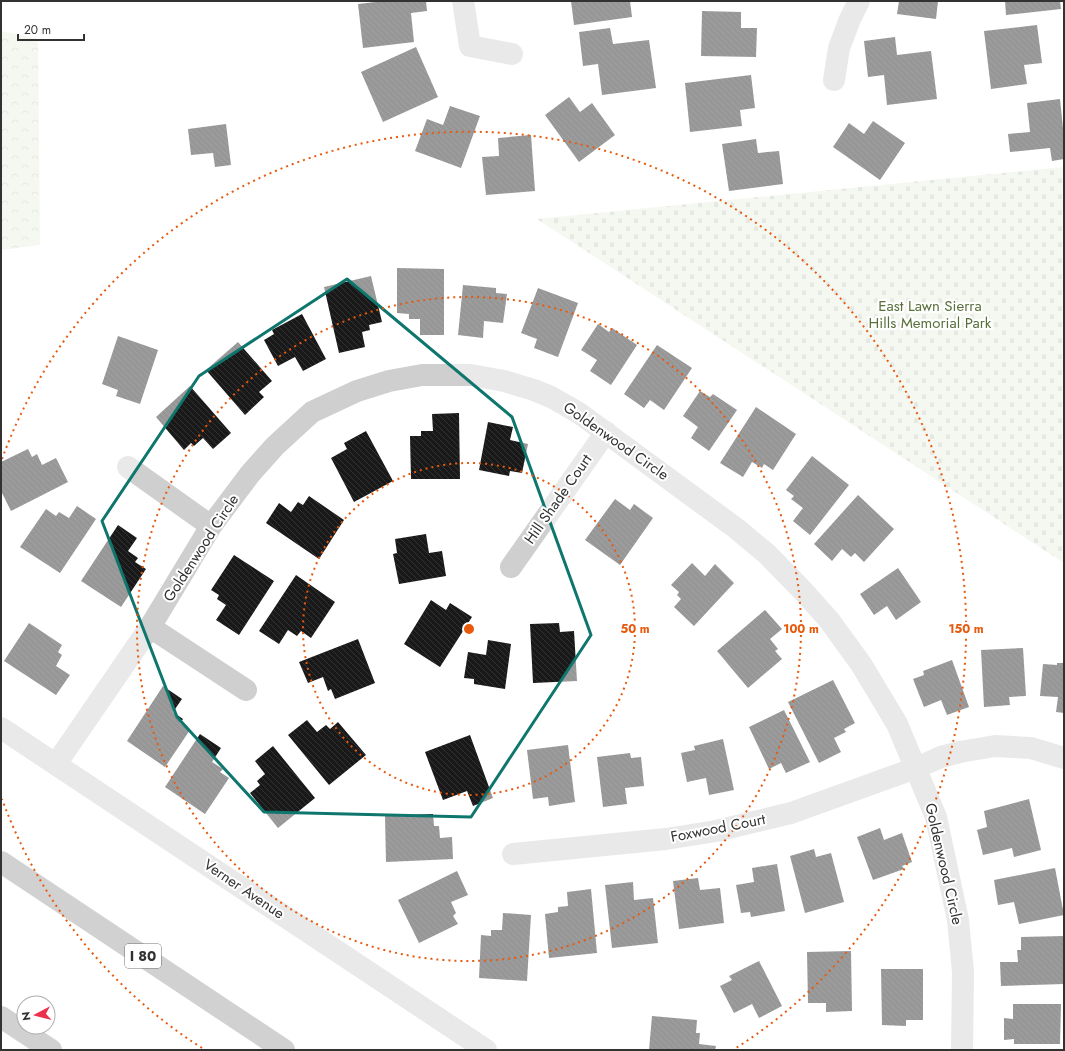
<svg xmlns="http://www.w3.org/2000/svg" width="1065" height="1051" font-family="Jost,sans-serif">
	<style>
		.forest { fill: url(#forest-crowns) }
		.cemetery { fill: url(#cemetery-stones) }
		.building { fill: url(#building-back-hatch) }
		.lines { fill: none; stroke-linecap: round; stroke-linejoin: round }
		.minor { stroke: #cfcfcf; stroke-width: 22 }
		.highway { stroke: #999; stroke-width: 22 }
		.marked { fill: none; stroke: #0f766e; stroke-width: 3; stroke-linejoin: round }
		.ring { fill: none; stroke: #e8590c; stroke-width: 2; stroke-dasharray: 2 4 }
		.labels { text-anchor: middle; stroke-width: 4; stroke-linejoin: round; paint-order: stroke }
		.shield { fill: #fff; stroke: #707070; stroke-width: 1 }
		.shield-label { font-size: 14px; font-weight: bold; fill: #323232 }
		.park-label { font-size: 15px; fill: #59703c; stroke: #fff }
		.street-label { font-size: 15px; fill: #323232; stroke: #fff }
		.centre { fill: #e8590c; stroke: #fff; stroke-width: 2 }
		.ring-label { font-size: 12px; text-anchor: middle; font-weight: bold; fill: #e8590c; stroke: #fff; stroke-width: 4; stroke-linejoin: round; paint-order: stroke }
	</style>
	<defs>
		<pattern id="forest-crowns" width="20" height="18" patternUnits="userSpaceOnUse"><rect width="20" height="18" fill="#e9efe0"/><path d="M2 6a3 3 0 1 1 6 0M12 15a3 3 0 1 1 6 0" fill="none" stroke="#c8cdc1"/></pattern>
		<pattern id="cemetery-stones" width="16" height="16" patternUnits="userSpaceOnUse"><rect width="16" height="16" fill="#e9efe0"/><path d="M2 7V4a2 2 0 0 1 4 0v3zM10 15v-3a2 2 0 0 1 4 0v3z" fill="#c8cdc1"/></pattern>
		<pattern id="building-back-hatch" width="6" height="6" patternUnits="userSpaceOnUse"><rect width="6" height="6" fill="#191919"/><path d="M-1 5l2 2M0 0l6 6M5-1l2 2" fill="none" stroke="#323232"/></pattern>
	</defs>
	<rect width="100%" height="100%" fill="#fff"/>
	<path class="forest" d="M1 31 38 39 40 245 1 250Z"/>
	<path class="cemetery" d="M1064 167V563L537 219Z"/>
	<path class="building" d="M384 1H426L427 11 411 13 414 42 363 48 358 4Z
		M571 1H630L632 17 574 25Z
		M899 1H938L936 19 897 14Z
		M1005 1H1060L1061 9 1006 15Z
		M702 11 741 12V28H757L756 57 701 56Z
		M1037 25 1042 63 1024 65 1027 84 991 89 984 31Z
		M610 28 613 44 649 40 656 88 602 95 598 64 583 66 579 32Z
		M895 37 897 55 931 51 937 99 887 105 884 75 868 77 864 41Z
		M416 47 438 97 383 122 361 72Z
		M751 75 755 108 740 110 742 126 690 132 685 83Z
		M569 97 580 112 592 103 615 135 579 162 545 115Z
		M1060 99 1063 128H1064V159L1052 161 1050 148 1010 152 1008 134 1030 132 1027 103Z
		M450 106 480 116 461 168 415 151 427 119 443 125Z
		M873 121 905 143 880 180 833 147 849 123 864 134Z
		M226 124 231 165 215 167 213 153 191 155 188 129Z
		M531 135 535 191 486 195 482 157 499 156 498 138Z
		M756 139 758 153 779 151 783 184 729 191 722 144Z
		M397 268 444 269V335H420V319H409V314L397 313Z
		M371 276 382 322 369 325 370 330 362 332 365 347 339 353 324 287Z
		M463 285 496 288V293L507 294 503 323 484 321 483 338 458 335Z
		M538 288 578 303 558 357 534 348 537 339 521 333Z
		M302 314 326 359 303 371 295 357 278 366 264 340 274 334 272 330Z
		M598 324 609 332 612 328 637 345 611 385 590 371 597 360 581 350Z
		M118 336 158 350 140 404 116 396 118 390 102 384Z
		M238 342 272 381 259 392 264 397 245 415 206 370Z
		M657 345 692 368 664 410 650 400 644 408 624 394Z
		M190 386 231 433 213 449 203 438 194 446 191 443 184 450 156 417Z
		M700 391 710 397 713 394 737 410 709 451 691 438 698 427 683 416Z
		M756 407 796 434 773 470 764 464 762 468 752 462 743 477 720 463Z
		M459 413 460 479H411L410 436H421V431H433L432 414Z
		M488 422 513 427 510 440 528 444 522 473 510 471 509 476 479 470Z
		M366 431 393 481 354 502 331 458 347 449 344 443Z
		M28 449 32 457 37 454 42 465 56 458 68 482 11 511 1 491V462Z
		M812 456 849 485 810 535 793 521 803 508 791 499 794 496 786 490Z
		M858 495 894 529 864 562 855 553 851 557 842 549 832 561 814 544Z
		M309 496 344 520 319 559 266 523 279 503 291 512 298 502 303 505Z
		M615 499 630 510 634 504 653 518 620 565 585 540Z
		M77 506 96 519 60 573 20 547 46 509 56 516 59 512 69 518Z
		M118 525 137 538 128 551 138 558 135 562 146 569 121 607 81 581Z
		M426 534 429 553 442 551 446 576 399 584 393 554 397 553 395 539Z
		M234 555 274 581 239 635 216 620 226 605 217 599 219 595 211 590Z
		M692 563 705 576 715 564 734 583 694 626 674 607 681 599 677 595 679 592 671 585Z
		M898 568 921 602 896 620 887 606 874 615 860 594Z
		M296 575 335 602 311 638 301 631 297 636 288 630 279 644 259 631Z
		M431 600 446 610 450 603 472 617 440 667 404 644Z
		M765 610 782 629 770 639 778 649 775 651 782 659 748 688 717 651Z
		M29 623 62 645 58 652 62 655 56 666 70 675 56 695 4 661Z
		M559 623 560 632 574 631 577 681 533 683 530 624Z
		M358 639 375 683 335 699 331 689 328 691 323 677 308 683 299 662Z
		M488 640 511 644 505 689 474 684V679L464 678 468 652 486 655Z
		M1023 648 1026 696 1009 697 1010 705 984 707 981 650Z
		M952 660 969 707 947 715 941 700 924 707 913 679 924 675 923 671Z
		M1057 663H1064V713L1056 712 1058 697 1040 696 1043 664 1057 665Z
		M833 680 855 723 844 729 846 732 834 738 841 752 819 763 788 702Z
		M163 686 182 699 173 712 183 719 180 723 190 730 165 767 127 741Z
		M784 710 810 762 786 773 781 763 769 769 749 727Z
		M307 720 317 732 326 725 330 729 338 722 366 755 329 785 288 735Z
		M200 734 221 748 212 762 223 769 220 772 229 778 205 814 165 787Z
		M470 735 493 798 473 806 467 791 443 800 425 752Z
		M723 739 734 790 709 795 706 778 687 782 681 753 695 750 694 746Z
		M568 745 575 802 549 806 548 797 533 799 527 750Z
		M273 746 315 798 278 828 250 793 260 785 257 781 265 774 255 761Z
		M630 753 631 758 641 757 644 786 625 788 627 804 603 807 597 757Z
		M1029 799 1041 850 1014 857 1012 848 983 855 977 830 987 827 984 811Z
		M433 814 434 826H439L440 838 452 837 453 859 386 862 385 816Z
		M880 828 884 840 902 833 912 862 902 866 904 869 873 880 857 837Z
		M814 849 816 857 831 853 844 902 805 913 790 856Z
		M777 864 785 911 751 917 750 912 741 913 736 885 754 882 752 868Z
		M1055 868 1064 915 1019 924 1014 902 998 905 994 880Z
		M457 871 468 895 451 902 456 913 453 916 458 924 419 943 398 900Z
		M698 878 700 890 720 888 724 923 679 929 673 881Z
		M633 882 634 900 653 898 658 943 612 948 605 885Z
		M591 889 597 953 549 958 545 914 558 912V907L568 906 567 892Z
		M503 913 531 915 527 981 479 978 481 935 491 936V930H502Z
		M1064 936V984L1001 986 1000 962H1018L1017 950H1021V937Z
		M851 951 852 1011 826 1012V1003H808L807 952Z
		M759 961 782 1006 759 1018 752 1004 734 1013 720 986 732 980 729 976Z
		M881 969H923V1020H906V1026L882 1025Z
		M1013 1004H1061L1060 1044H1014V1039L1004 1040V1018L1013 1019Z
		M652 1016 697 1020 696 1033H700L699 1044 716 1046 715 1050H649Z"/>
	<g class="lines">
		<path class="minor" d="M463 1 470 46 512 54
			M834 80 839 48 850 19 859 1
			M128 467 211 526
			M511 567 606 432
			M150 627 246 690
			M1 728 486 1050
			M56 764 150 627 211 526 250 474 275 446 312 412 357 391 389 381 422 375H471L504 381 534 390 551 397 579 413 737 529 767 554 804 592 829 620 861 664 897 724 936 817 958 920 963 972 962 1050
			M513 854 666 839 716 831 791 813 916 768 941 757 960 752 995 746 1031 748 1064 758"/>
		<path class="highway" d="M1 862 284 1050
			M1 1017 51 1050"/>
	</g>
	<path d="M0 0H1065V1051H0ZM347 279 512 417 591 635 471 817 264 812 177 717 102 521 199 376Z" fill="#fff" fill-opacity=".55" fill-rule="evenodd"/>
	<path class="marked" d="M347 279 512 417 591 635 471 817 264 812 177 717 102 521 199 376Z"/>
	<g class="ring">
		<circle cx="469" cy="629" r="166"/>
		<circle cx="469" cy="629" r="332"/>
		<path d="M202 1048A497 497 0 0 1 2 799M2 459A497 497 0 1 1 736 1048"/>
	</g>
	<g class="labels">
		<rect class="shield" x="125" y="944" width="36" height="24" rx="3"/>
		<g class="shield-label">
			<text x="143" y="961">I 80</text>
		</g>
		<g class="park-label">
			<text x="930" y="311">East Lawn Sierra<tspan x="930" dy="17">Hills Memorial Park</tspan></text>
		</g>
		<g class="street-label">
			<text transform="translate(616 441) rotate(35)" y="5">Goldenwood Circle</text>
			<text transform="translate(558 499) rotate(-55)" y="5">Hill Shade Court</text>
			<text transform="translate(201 548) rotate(-57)" y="5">Goldenwood Circle</text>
			<text transform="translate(718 828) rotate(-11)" y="5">Foxwood Court</text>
			<text transform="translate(944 864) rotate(77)" y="5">Goldenwood Circle</text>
			<text transform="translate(244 889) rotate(34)" y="5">Verner Avenue</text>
		</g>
	</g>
	<circle cx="469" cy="629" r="6" class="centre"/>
	<g class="ring-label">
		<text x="635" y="633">50 m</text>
		<text x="801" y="633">100 m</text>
		<text x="966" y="633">150 m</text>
	</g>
	<rect width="1065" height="1051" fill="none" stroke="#323232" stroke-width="4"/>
	<g transform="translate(36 1015) rotate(263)"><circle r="19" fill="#ffffff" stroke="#adadad"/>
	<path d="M0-3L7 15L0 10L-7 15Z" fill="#ec314e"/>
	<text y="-6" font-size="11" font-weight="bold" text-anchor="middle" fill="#323232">N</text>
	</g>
	<path d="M18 34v6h66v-6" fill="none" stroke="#323232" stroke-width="2"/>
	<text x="24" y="34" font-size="12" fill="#323232" stroke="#ffffff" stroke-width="3" paint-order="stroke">20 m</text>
</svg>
